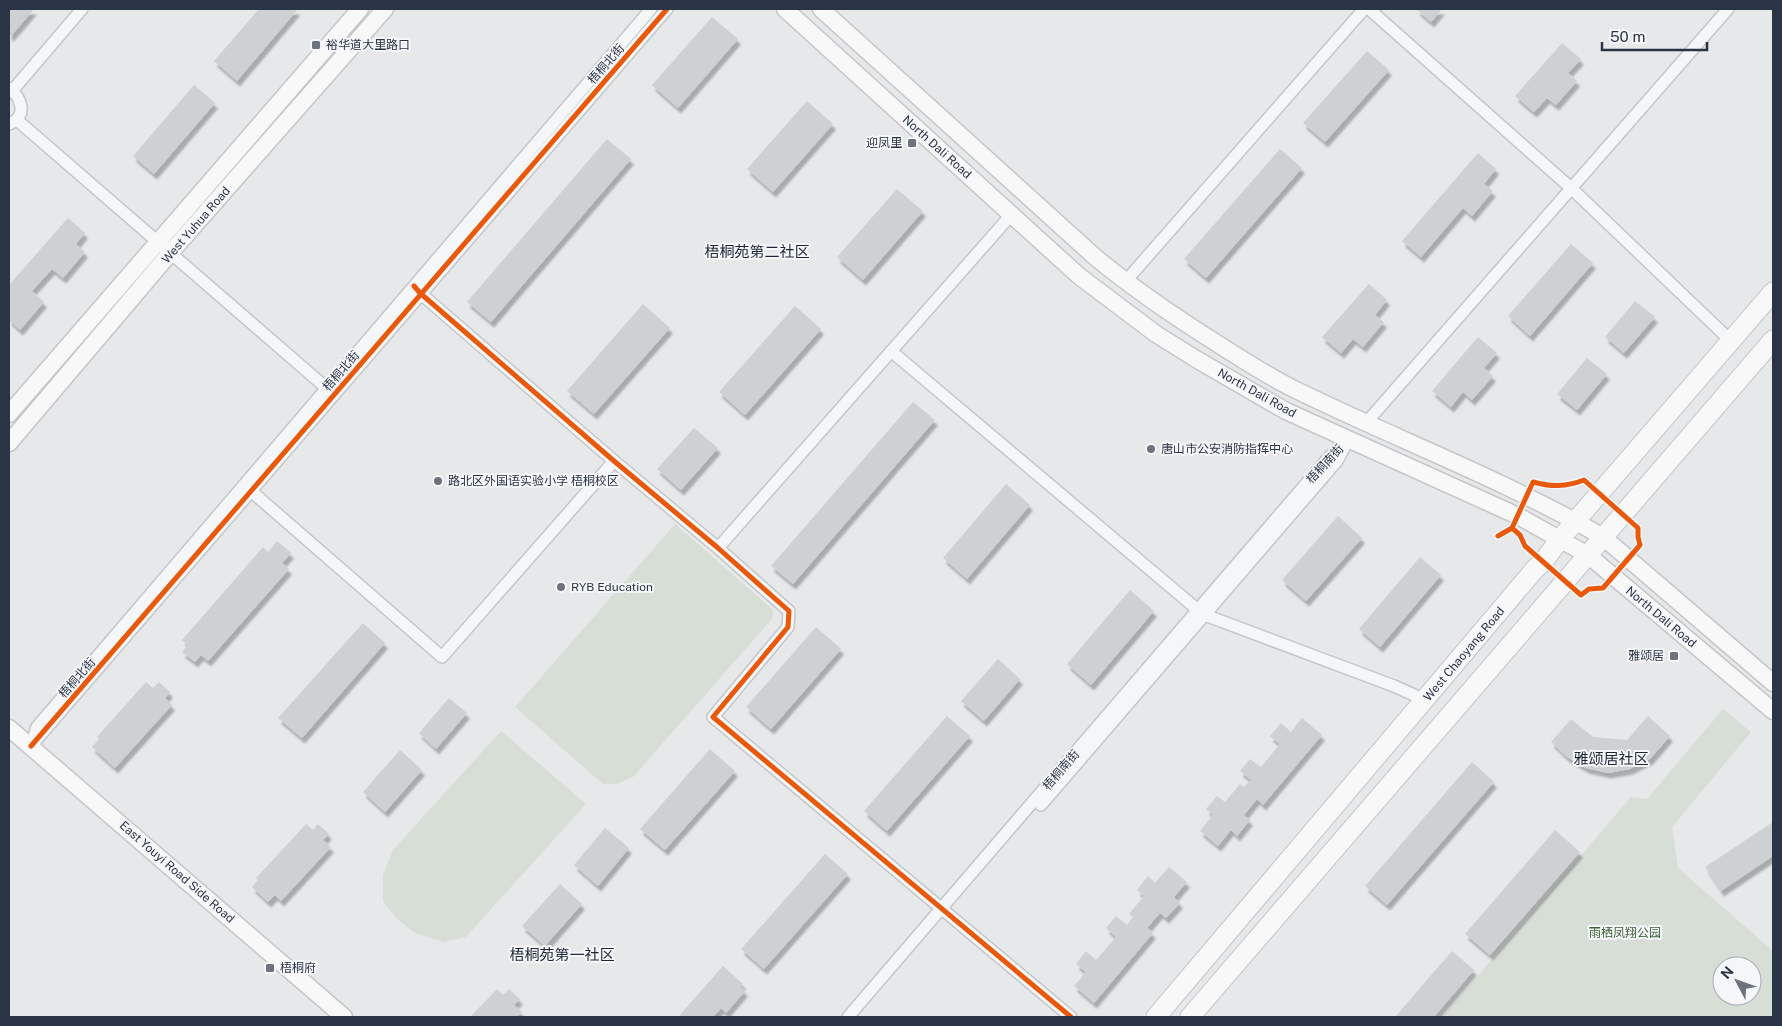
<svg xmlns="http://www.w3.org/2000/svg" width="1782" height="1026" font-family="'Public Sans','Noto Sans SC',sans-serif">
	<style>
		.green { fill: #d6ded6; fill-rule: evenodd }
		.building { fill: #ced0d3; filter: url(#shadow) }
		.lines { fill: none; stroke-linecap: round; stroke-linejoin: round }
		.street-casing { stroke: #c4c6c8; stroke-width: 14 }
		.secondary-casing { stroke: #c4c6c8; stroke-width: 19 }
		.primary-casing { stroke: #c2c5c8; stroke-width: 21 }
		.street { stroke: #f5f6f7; stroke-width: 11 }
		.secondary { stroke: #f8f8f8; stroke-width: 16 }
		.primary { stroke: #f8f8f8; stroke-width: 19 }
		.cycleway-casing { stroke: #f4f6f9; stroke-width: 8 }
		.cycleway { stroke: #e8590c; stroke-width: 5 }
		.poi-dot { fill: #6c737f; stroke: #f4f6f9; stroke-width: 2 }
		.labels { text-anchor: middle; stroke-width: 4; stroke-linejoin: round; paint-order: stroke }
		.poi-label { font-size: 12px; fill: #2b3445; stroke: #f4f6f9; text-anchor: start }
		.street-label { font-size: 12px; fill: #2b3445; stroke: #f4f6f9 }
		.park-label { font-size: 12px; fill: #3f6138; stroke: #f4f6f9 }
		.quarter-label { font-size: 15px; fill: #1d2536; stroke: #f4f6f9 }
	</style>
	<defs>
		<filter id="shadow"><feDropShadow dx="3" dy="5.5" stdDeviation="1" flood-color="#0004"/></filter>
	</defs>
	<rect width="100%" height="100%" fill="#e6e8ea"/>
	<path class="green" d="M675 524 773 610 772 619 633 777 616 784H603L515 707Z
		M1723 709 1751 732 1672 827 1678 868 1773 951V1017H1443L1631 797 1647 799ZM1722 966H1752V996H1722Z
		M501 731 586 804 466 937 444 942 415 933 397 919 383 901V875L393 850Z"/>
	<path class="building" d="M9 9H34L11 36 9 35Z
		M259 9H296L297 10 237 81 214 61Z
		M1416 9H1442L1431 22Z
		M712 17 738 39 678 108 652 85Z
		M1562 43 1581 59 1568 73 1577 81 1556 105 1547 98 1534 112 1515 96Z
		M1367 51 1389 70 1325 142 1303 123Z
		M194 85 215 103 154 174 133 156Z
		M807 101 833 124 773 192 747 169Z
		M607 139 631 159 491 322 467 302Z
		M1280 149 1302 168 1206 278 1184 259Z
		M1478 153 1496 169 1484 184 1493 191 1472 216 1463 208 1421 257 1402 241Z
		M897 189 923 211 863 280 837 257Z
		M68 218 85 233 76 244 85 252 63 278 52 269 32 291 44 302 20 330 9 320V285Z
		M1571 244 1593 263 1530 336 1508 316Z
		M1369 284 1387 300 1375 315 1384 322 1363 347 1353 339 1341 353 1322 337Z
		M1635 301 1655 317 1624 353 1605 337Z
		M643 304 670 328 594 414 567 391Z
		M795 306 821 329 745 415 719 392Z
		M1478 337 1497 353 1484 368 1493 376 1472 400 1463 392 1451 407 1432 391Z
		M1587 358 1607 374 1577 410 1557 394Z
		M913 402 935 420 793 584 771 566Z
		M694 428 718 448 681 490 657 469Z
		M1006 484 1030 505 967 579 943 558Z
		M1338 516 1362 538 1306 601 1282 580Z
		M277 541 291 553 282 563 289 569 208 661 201 655 195 662 182 652 188 645 182 640 263 547 268 552Z
		M1420 557 1441 575 1380 647 1359 629Z
		M1130 590 1154 611 1091 685 1067 664Z
		M363 623 385 643 302 738 278 718Z
		M816 627 841 649 771 729 746 707Z
		M998 659 1020 679 984 721 961 701Z
		M146 682 153 688 159 682 170 692 165 698 172 705 115 768 92 747 99 739 97 737Z
		M449 698 467 713 436 749 419 733Z
		M947 716 970 736 887 831 864 811Z
		M1648 716 1670 736 1650 759 1630 769 1608 773 1586 768 1567 757 1551 742 1571 719 1593 737 1627 740Z
		M1302 718 1322 735 1263 805 1257 799 1244 815 1250 820 1237 836 1231 830 1218 846 1200 831 1213 815 1206 809 1217 796 1225 802 1240 784 1244 787 1251 780 1240 771 1250 759 1261 767 1280 744 1270 736 1281 723 1291 732Z
		M710 749 735 771 665 850 640 829Z
		M400 750 422 770 385 812 363 792Z
		M1472 762 1494 782 1387 905 1365 886Z
		M1773 822V856L1721 891 1705 867Z
		M306 824 313 830 318 824 329 834 323 840 331 847 281 901 275 895 268 902 252 887 258 880 256 878Z
		M605 828 629 848 598 886 574 865Z
		M1555 830 1580 852 1490 955 1465 934Z
		M825 854 848 874 764 969 741 949Z
		M1169 867 1187 882 1174 897 1180 903 1166 918 1160 913 1147 928 1153 933 1094 1003 1074 986 1086 972 1076 964 1086 951 1096 960 1116 937 1106 928 1116 916 1127 925 1133 917 1129 914 1144 896 1137 890 1148 876 1155 883Z
		M560 884 582 904 545 946 522 926Z
		M1452 951 1474 970 1434 1017H1395Z
		M723 966 743 984 740 987 745 991 726 1013 721 1008 713 1017H678Z
		M497 989 503 995 509 989 520 999 514 1005 522 1012 517 1017H470Z"/>
	<g class="lines">
		<defs>
			<path id="street" d="M1369 9 1571 188 1731 341
				M9 88C22 98 28 117 9 124
				M12 91 82 9
				M17 120 331 392
				M1125 282 1364 9
				M414 286 420 293 614 461 718 548 789 611 788 627 713 717 1071 1017
				M891 351 1198 610 1205 615 1394 686 1425 700
				M1366 423 1728 9
				M247 486 251 491 442 657 614 461
				M718 548 1011 215
				M32 742 37 727 651 9
				M31 746 667 9
				M1041 805 1337 461 1344 448
				M848 1017 1329 457 1348 440"/>
			<path id="secondary" d="M785 9 1079 276 1156 334 1196 359 1286 411 1518 516 1588 555 1773 711
				M821 9 1095 257C1134 289 1175 317 1218 344 1243 360 1269 377 1296 390 1398 440 1505 480 1603 537L1773 683
				M9 414 360 9
				M9 443 171 252 385 9
				M9 728 344 1017"/>
			<path id="primary" d="M1156 1017 1535 569 1543 562 1560 539 1773 292
				M1190 1017 1773 340"/>
		</defs>
		<use href="#street" class="street-casing"/>
		<use href="#secondary" class="secondary-casing"/>
		<use href="#primary" class="primary-casing"/>
		<use href="#street" class="street"/>
		<use href="#secondary" class="secondary"/>
		<use href="#primary" class="primary"/>
		<defs>
			<path id="cycleway" d="M414 286 420 293 614 461 718 548 789 611 788 627 713 717 1071 1017
				M1498 536 1512 528 1533 482C1551 487 1566 487 1584 480L1638 528V537L1640 545 1603 588 1589 589 1581 595 1525 546 1520 535 1512 528
				M31 746 667 9"/>
		</defs>
		<use href="#cycleway" class="cycleway-casing"/>
		<use href="#cycleway" class="cycleway"/>
	</g>
	<g class="poi-dot">
		<rect x="311" y="40" width="10" height="10" rx="2.5"/>
		<rect x="907" y="138" width="10" height="10" rx="2.5"/>
		<circle cx="1151" cy="449" r="5"/>
		<circle cx="438" cy="481" r="5"/>
		<circle cx="561" cy="587" r="5"/>
		<rect x="1669" y="651" width="10" height="10" rx="2.5"/>
		<rect x="265" y="963" width="10" height="10" rx="2.5"/>
	</g>
	<g class="labels">
		<g class="poi-label">
			<text x="326" y="49">裕华道大里路口</text>
			<text x="902" y="147" text-anchor="end">迎凤里</text>
			<text x="1161" y="453">唐山市公安消防指挥中心</text>
			<text x="448" y="485">路北区外国语实验小学 梧桐校区</text>
			<text x="571" y="591">RYB Education</text>
			<text x="1664" y="660" text-anchor="end">雅颂居</text>
			<text x="280" y="972">梧桐府</text>
		</g>
		<g class="street-label">
			<text transform="translate(606 64) rotate(-49)" y="4">梧桐北街</text>
			<text transform="translate(937 147) rotate(42)" y="4">North Dali Road</text>
			<text transform="translate(196 225) rotate(-49)" y="4">West Yuhua Road</text>
			<text transform="translate(341 371) rotate(-49)" y="4">梧桐北街</text>
			<text transform="translate(1257 393) rotate(29)" y="4">North Dali Road</text>
			<text transform="translate(1325 464) rotate(-47)" y="4">梧桐南街</text>
			<text transform="translate(1661 617) rotate(40)" y="4">North Dali Road</text>
			<text transform="translate(1464 654) rotate(-50)" y="4">West Chaoyang Road</text>
			<text transform="translate(77 678) rotate(-49)" y="4">梧桐北街</text>
			<text transform="translate(1061 770) rotate(-49)" y="4">梧桐南街</text>
			<text transform="translate(177 872) rotate(41)" y="4">East Youyi Road Side Road</text>
		</g>
		<g class="park-label">
			<text x="1625" y="937">雨栖凤翔公园</text>
		</g>
		<g class="quarter-label">
			<text x="757" y="257">梧桐苑第二社区</text>
			<text x="1611" y="764">雅颂居社区</text>
			<text x="562" y="960">梧桐苑第一社区</text>
		</g>
	</g>
	<rect width="1782" height="1026" fill="none" stroke="#2b3445" stroke-width="20"/>
	<g transform="translate(1737 981) rotate(311)"><circle r="24" fill="#f4f6f9" stroke="#a4a8b1"/>
	<path d="M0-4L9 19L0 12L-9 19Z" fill="#6c737f"/>
	<text y="-8" font-size="14" font-weight="bold" text-anchor="middle" fill="#2b3445">N</text>
	</g>
	<path d="M1602 42v8h105v-8" fill="none" stroke="#2b3445" stroke-width="2.5"/>
	<text x="1610" y="42" font-size="15" fill="#2b3445" stroke="#f4f6f9" stroke-width="4" paint-order="stroke">50 m</text>
</svg>
